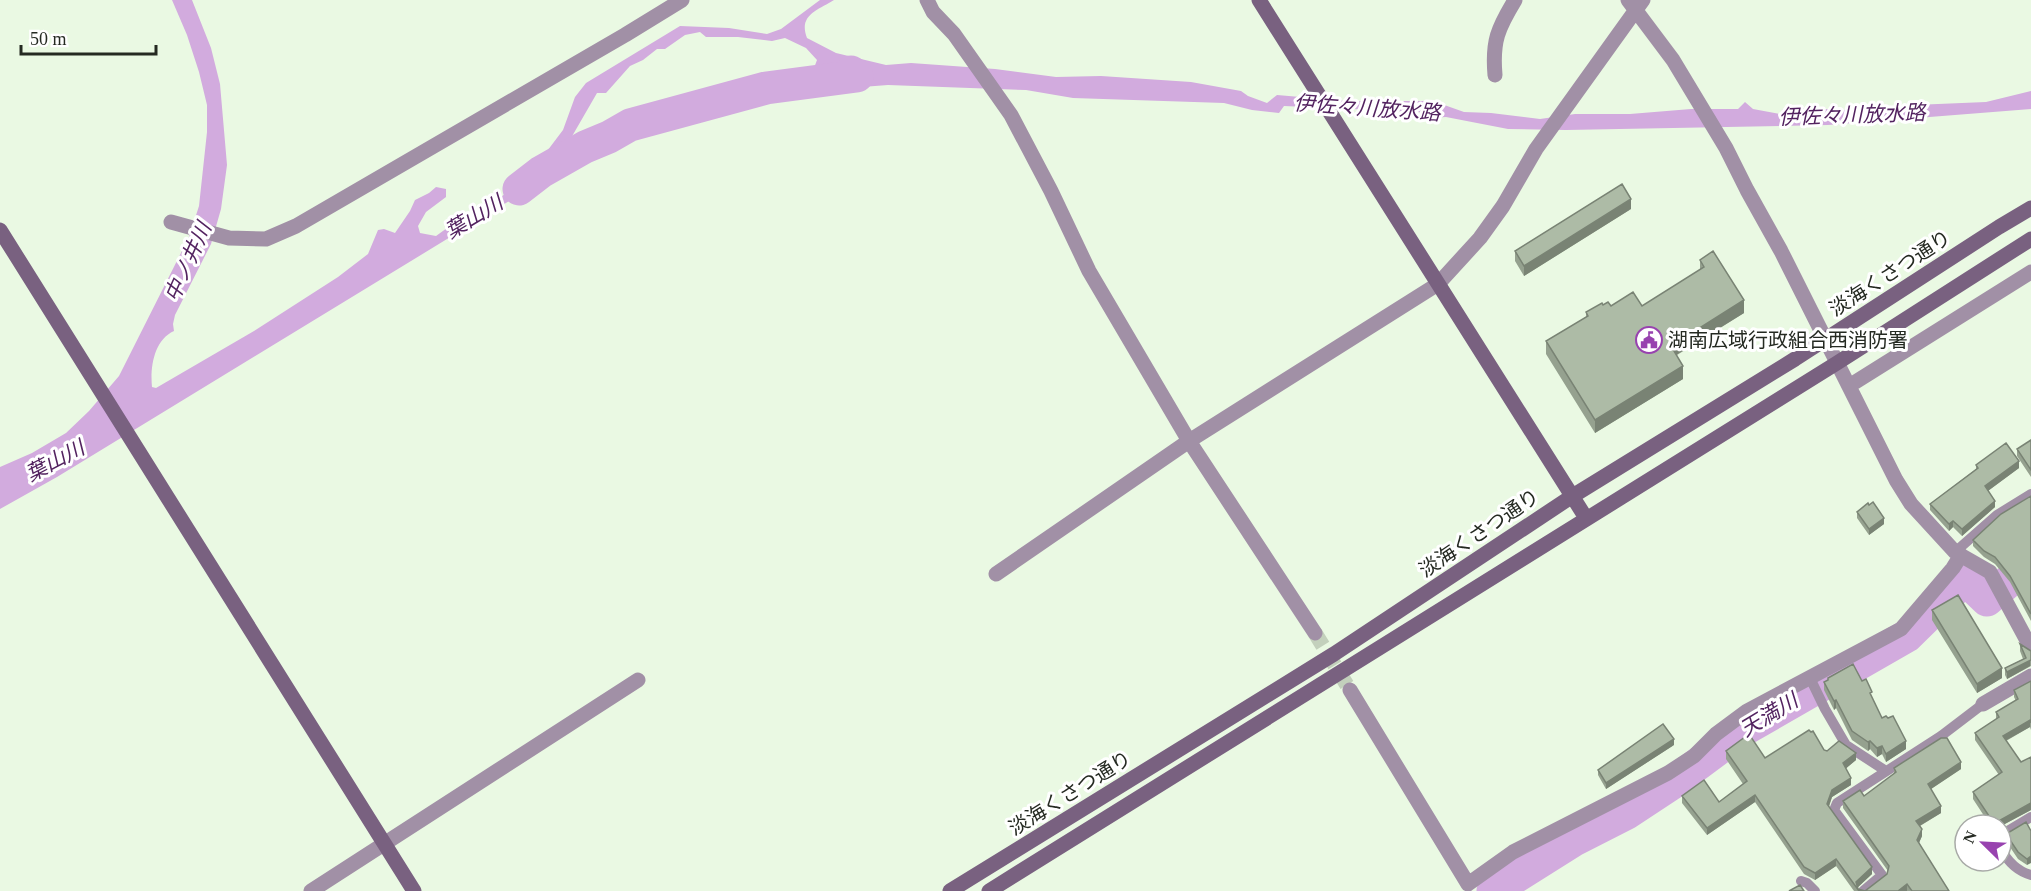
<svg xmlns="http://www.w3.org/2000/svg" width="2031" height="891" font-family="'Times New Roman','Noto Sans JP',serif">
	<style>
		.water { fill: #d2abde }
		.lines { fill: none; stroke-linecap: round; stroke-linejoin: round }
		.river { stroke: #d2abde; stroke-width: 33 }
		.street-tunnel { stroke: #c3d0bc; stroke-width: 15; stroke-dasharray: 15 8; stroke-linecap: butt }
		.lane { stroke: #a190a6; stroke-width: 10 }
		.street { stroke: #a190a6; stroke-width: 15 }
		.secondary { stroke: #796180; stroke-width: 15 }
		.wall { fill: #95a18f }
		.shaded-wall { fill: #798374 }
		.building { fill: #adbba6; stroke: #798374; stroke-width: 1.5 }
		.labels { text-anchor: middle; stroke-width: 6; stroke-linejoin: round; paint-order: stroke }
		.street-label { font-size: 20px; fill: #252a22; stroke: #fff }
		.poi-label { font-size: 20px; fill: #252a22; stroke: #fff; text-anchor: start }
		.water-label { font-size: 21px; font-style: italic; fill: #532360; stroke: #fff }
	</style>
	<rect width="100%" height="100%" fill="#eaf9e3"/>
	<path class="water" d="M172 0H192L211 48 220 84 227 165 221 209 211 244 175 315 173 324 174 331C154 340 150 367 152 387L156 388 254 331 338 277 368 254 378 230 384 229 395 233 410 211 415 200 429 193 436 187 446 189V197L426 212 418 226 420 233 436 236 454 223 488 208 532 171 563 130 575 97 586 83 680 26 729 28 767 34 781 29 820 0H834C818 10 798 15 807 38L836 53 886 65 911 63 995 69 1056 77 1101 76 1191 82 1241 91 1248 96 1267 103 1277 95 1347 101H1433L1464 112 1491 113 1540 119 1575 114H1630L1691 109H1738L1745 102 1753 109 1780 114 1783 109 1801 108 1895 112 1914 105 1986 102 2031 91V109L1828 125 1566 130 1508 129 1446 117 1430 118 1419 112 1284 106 1279 113 1252 110 1224 103 1073 98 1026 90 888 85 823 90 814 68 817 60 806 48 785 38 772 41 738 37H706L700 32 685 35 665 49H657L643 60 630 66 606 93H597L567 145 558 157 556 169 552 175 57 477 0 509V467L32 453 66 433 89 411 119 376 189 237 199 206 207 132V105L199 72 187 35Z"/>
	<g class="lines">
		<path class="river" d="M519 189 541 172 585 147 609 137 630 125 766 88 857 76 851 72
			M1493 891 1574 840 1627 813 1671 784 1745 729 1907 636 1965 579 1987 600 2031 562"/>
		<path class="street-tunnel" d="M1315 633 1350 690"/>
		<path class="lane" d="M1955 552 1997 515 2031 494
			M1810 678 1825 709 1846 745 1886 771
			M2001 835 2031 817
			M2001 849C2008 862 2017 871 2031 875
			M1801 881 1807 883 1815 891
			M1863 891 1882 875 1834 810 1837 803 1941 736 1983 704"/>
		<path class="street" d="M927 0 933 12 954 34 1011 115 1051 191 1089 271 1189 441 1315 633
			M1628 0 1673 60 1726 148 1747 190 1781 251 1896 480 1911 504 1955 552 1990 572 2031 648
			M1495 75C1492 41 1498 28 1515 0
			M171 222 229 238 266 239 296 226 625 35 682 0
			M1849 386 2031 272
			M996 574 1189 441 1438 284 1480 238 1503 206 1536 149 1643 0
			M1350 690 1468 884 1513 852 1668 773 1694 756 1716 734 1747 711 1901 629 1953 568 1961 555
			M1983 704 2031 676
			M311 891 638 680"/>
		<path class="secondary" d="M1259 0 1586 518
			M0 230 414 891
			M950 891 1334 654 1571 497 1795 359 1999 227 2031 208
			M989 891 1837 363 2031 239"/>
	</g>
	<path class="wall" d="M1631 209 1524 276 1515 261V251Z
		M1700 260 1744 313 1677 355 1683 379 1595 433 1546 354V341L1586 317V312L1603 305 1611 306H1642L1700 270Z
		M2031 440V477L2017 456V449Z
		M1976 465 2019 468 1988 491 1995 507 1962 536 1953 527 1949 531 1930 510V504L1976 469Z
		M2031 496V621L2010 582 1995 564 1984 557 1973 546V540Z
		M1857 512 1884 524 1869 535 1857 518Z
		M1932 610 2002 678 1977 693 1932 620Z
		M2020 644 2031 651V666L2007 679 2005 675V668L2023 659 2020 651Z
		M1828 678 1862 681 1882 718 1906 749 1886 762 1882 754 1877 757 1870 749 1868 751 1852 740 1836 708 1834 710 1824 690V682L1828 680Z
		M2031 681V730L2030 727 2006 741 2021 762 2031 757V810L2001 826V825H1990L1973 799V792L1999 775 1975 740V733L1996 719V712L2016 701 2014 697V690Z
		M1674 745 1606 789 1598 775V770Z
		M1824 750 1856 760 1846 768 1851 785 1832 797 1829 807 1872 874 1857 888 1858 889 1865 891H1854L1836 866 1815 880 1804 874 1755 802 1707 835 1682 803V796L1719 802 1743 784 1726 759V751L1765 758Z
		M1894 768 1961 769 1931 789 1941 813 1920 826 1922 836 1919 843 1949 891H1865L1887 874 1888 871 1843 808V801L1864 796 1894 774Z
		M2031 831 2027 865 2018 859 2006 841V834Z"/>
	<path class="shaded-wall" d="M1631 199V209L1524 276V266Z
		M1744 300V313L1671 358V346Z
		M1683 366V379L1595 433V420Z
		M2019 461V468L1985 493V486Z
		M1995 501V507L1962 536V529Z
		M1884 518V524L1869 535V529Z
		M1953 521V527L1949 531V524Z
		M2030 660V666L2007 679V672Z
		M2002 668V678L1977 693V684Z
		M1836 700V708L1834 710V701Z
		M2030 720V727L2003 742V736Z
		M1674 739V745L1606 789V783Z
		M1870 741V749L1868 751V742Z
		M1906 741V749L1886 762V754Z
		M1882 746V754L1877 757V748Z
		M1856 753V760L1843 771V763Z
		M1961 762V769L1928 791V784Z
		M1851 778V785L1832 797 1827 811V804L1832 790Z
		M1755 795V802L1707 835V828Z
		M2031 803V810L2001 826V825H1997V822Z
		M1941 806V813L1916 828V821Z
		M1922 829V836L1917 847V840Z
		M2031 856V863L2027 865V859Z
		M1836 859V866L1815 880V873Z
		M1872 867V874L1857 888 1856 882Z
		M1907 884V891H1898Z"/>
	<path class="building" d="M1622 184 1631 199 1524 266 1515 251Z
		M1713 251 1744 300 1671 346 1683 366 1595 420 1546 341 1588 316 1586 312 1602 303 1603 305 1608 302 1611 306 1633 292 1642 306 1704 267 1700 260Z
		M2031 440V470L2017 449Z
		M2006 443 2019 461 1985 486 1995 501 1962 529 1953 521 1949 524 1930 504 1978 468 1976 465Z
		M2031 496V614L2010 576 1995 557 1984 551 1973 540 2001 514Z
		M1873 502 1884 518 1869 529 1857 512 1868 503 1869 505Z
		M1958 595 2002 668 1977 684 1932 610Z
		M2020 644 2031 651V660L2007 672 2005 668 2026 658Z
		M1853 664 1862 681 1866 679 1872 692 1870 693 1882 718 1886 716 1888 718 1893 716 1906 741 1886 754 1882 746 1877 748 1870 741 1868 742 1852 731 1836 700 1834 701 1824 682 1828 680V678Z
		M2031 681V723L2030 720 2003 736 2021 762 2031 757V803L1997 822 1996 820 1993 822 1973 792 2002 772 1975 733 1999 717 1996 712 2018 699 2014 690Z
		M1663 724 1674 739 1606 783 1598 770Z
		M1809 730 1811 732 1813 731 1824 750 1827 751 1839 741 1856 753 1843 763 1851 778 1832 790 1827 804 1872 867 1856 882 1858 889 1865 891H1859L1836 859 1815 873 1804 867 1755 795 1707 828 1682 796 1704 780 1719 802 1747 781 1726 751 1749 734 1765 758Z
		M1941 738H1947L1961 762 1928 784 1941 806 1916 821 1922 829 1917 840 1949 891H1912L1907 884 1898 891H1865L1887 874 1889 866 1843 801 1860 790 1864 796 1896 772 1894 768Z
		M2026 822 2031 831V856L2027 859 2018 852 2006 834Z
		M1800 885 1804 891H1789Z"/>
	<defs>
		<symbol id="civic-ring" viewBox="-11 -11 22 22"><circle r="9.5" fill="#fff" stroke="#9842af" stroke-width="1.5"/><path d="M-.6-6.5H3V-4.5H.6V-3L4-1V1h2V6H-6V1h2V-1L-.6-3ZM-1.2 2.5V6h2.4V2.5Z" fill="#9842af"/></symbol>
	</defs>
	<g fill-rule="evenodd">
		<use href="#civic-ring" x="1634" y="325" width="30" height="30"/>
	</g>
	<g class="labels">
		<g class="street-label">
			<text transform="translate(1890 273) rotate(-33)" y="7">淡海くさつ通り</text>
			<text transform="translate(1479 533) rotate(-34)" y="7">淡海くさつ通り</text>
			<text transform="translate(1070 793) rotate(-32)" y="7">淡海くさつ通り</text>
		</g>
		<g class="poi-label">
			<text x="1668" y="347">湖南広域行政組合西消防署</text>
		</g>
		<g class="water-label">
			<text transform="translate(1367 108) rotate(4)" y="7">伊佐々川放水路</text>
			<text transform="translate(1852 115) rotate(-2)" y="7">伊佐々川放水路</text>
			<text transform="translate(474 217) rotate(-31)" y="7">葉山川</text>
			<text transform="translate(188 262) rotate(-66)" y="7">中ノ井川</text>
			<text transform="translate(55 461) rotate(-28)" y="7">葉山川</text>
			<text transform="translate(1769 715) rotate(-31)" y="7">天満川</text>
		</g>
	</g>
	<g transform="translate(1983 843) rotate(294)"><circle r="28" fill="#ffffff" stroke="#a8aaa7" stroke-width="1.5"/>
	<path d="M0-4.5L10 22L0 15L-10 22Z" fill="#9842af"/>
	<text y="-9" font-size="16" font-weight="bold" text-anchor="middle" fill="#252a22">N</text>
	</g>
	<path d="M21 45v9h135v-9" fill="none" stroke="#252a22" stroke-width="3"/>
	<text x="30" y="45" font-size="18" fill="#252a22" stroke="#ffffff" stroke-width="4.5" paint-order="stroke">50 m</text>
</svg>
